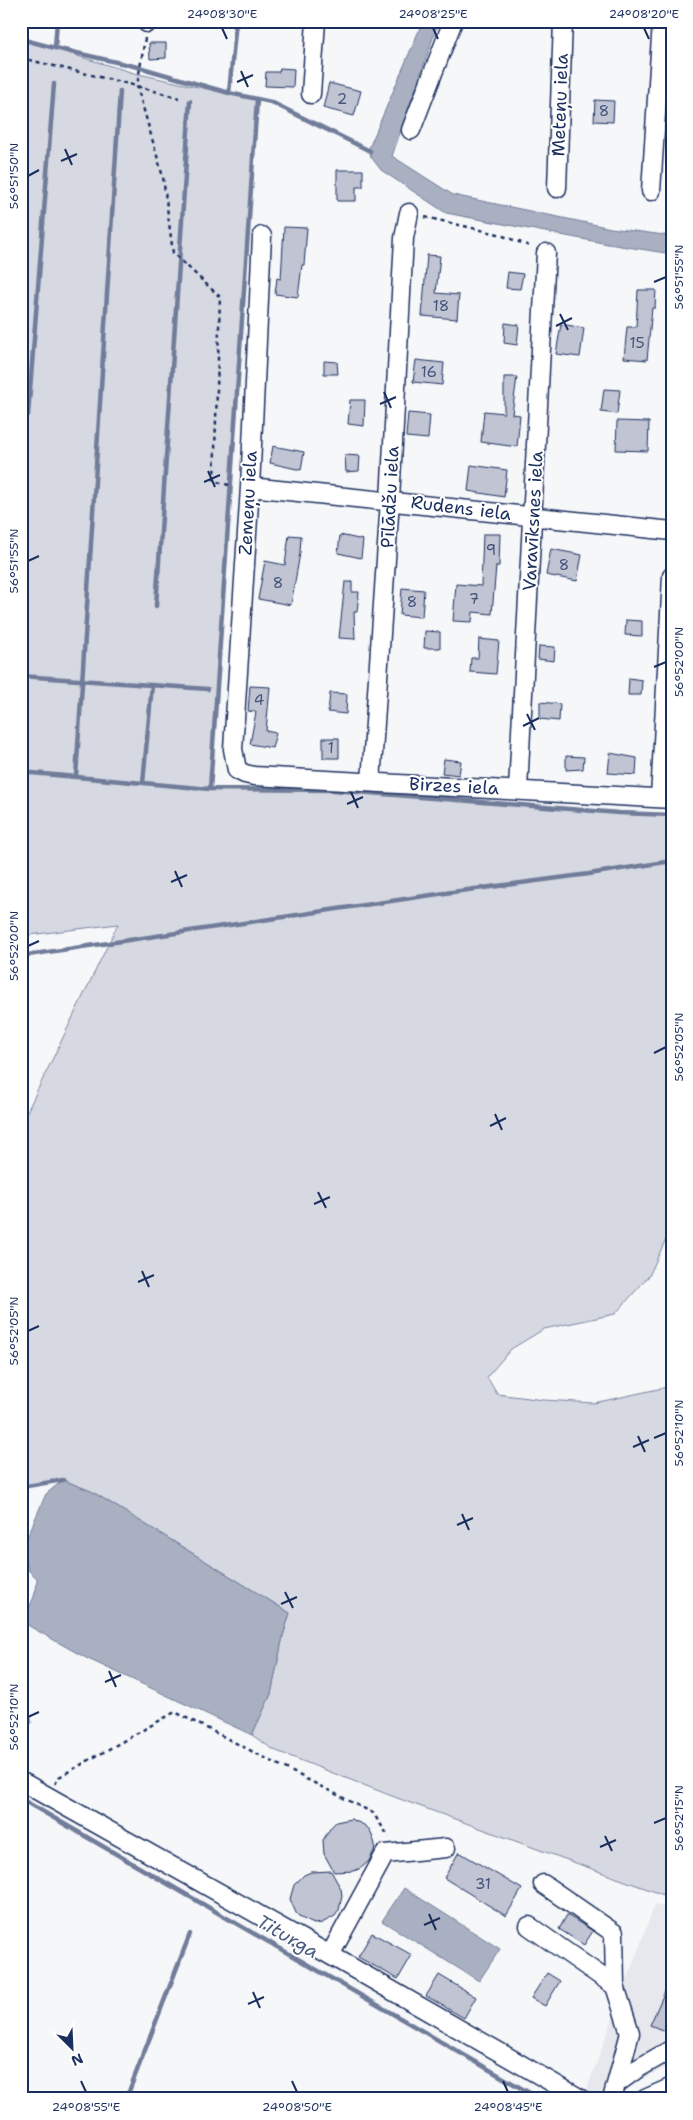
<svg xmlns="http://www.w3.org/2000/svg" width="693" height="2120" font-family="'Shantell Sans',sans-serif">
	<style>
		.built { fill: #e6e8ee }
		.green { fill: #d6d9e2; stroke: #7884a0 }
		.water { fill: #a9b0c1; stroke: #707c99 }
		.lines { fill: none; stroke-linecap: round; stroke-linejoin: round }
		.stream { stroke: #707c99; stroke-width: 4.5 }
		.building { fill: #c0c4d3; stroke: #1b2f5e }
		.minor-casing { stroke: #1b2f5e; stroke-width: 21 }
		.path { stroke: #1b2f5e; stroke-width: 2.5; stroke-dasharray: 4 4; stroke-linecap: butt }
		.minor { stroke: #fff; stroke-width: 18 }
		.ticks { fill: none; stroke: #1b2f5e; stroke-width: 2 }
		.labels { text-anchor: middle; stroke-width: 4; stroke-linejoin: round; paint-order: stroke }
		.number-label { font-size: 15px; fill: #44547b }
		.street-label { font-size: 18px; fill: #1b2f5e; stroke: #fff }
		.water-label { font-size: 19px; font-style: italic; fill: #4d5c81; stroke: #fff }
		.neatline { fill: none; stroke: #1b2f5e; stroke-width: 2 }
		.ticks-label { font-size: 12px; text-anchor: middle; fill: #1b2f5e }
	</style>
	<rect width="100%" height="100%" fill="#f6f7f9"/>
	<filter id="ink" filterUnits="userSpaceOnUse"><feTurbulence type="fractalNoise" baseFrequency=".02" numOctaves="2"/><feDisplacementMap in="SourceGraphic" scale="10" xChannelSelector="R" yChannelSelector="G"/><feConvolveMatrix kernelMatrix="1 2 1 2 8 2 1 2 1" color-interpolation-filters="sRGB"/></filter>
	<g filter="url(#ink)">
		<path class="built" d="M655 1904 672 1911V2065L598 2099H583Z"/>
		<path class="green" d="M21 39 134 73 257 100 210 789 333 790 619 813 672 815V1226L649 1276 615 1314 544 1329 511 1349 487 1377 497 1394 544 1400 594 1403 672 1386V1898L397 1798 274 1750 252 1735 271 1694 283 1636 290 1613 91 1491 63 1480 21 1487V1124L118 924 21 936Z
			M21 1675 32 1723 21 1730Z"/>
		<path class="water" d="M423 21H439L392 156 453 195 611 228 672 236V254L608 244 446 213 381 170 371 157 369 148Z
			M63 1480 91 1491 290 1613 283 1636 271 1694 252 1735 86 1658 29 1626 25 1619C30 1602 37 1597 37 1578L29 1571 22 1549 46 1494Z
			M404 1888 500 1949 479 1981 382 1921Z"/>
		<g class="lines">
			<path class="stream" d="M57 21 55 48 142 68 229 93
				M236 21 229 93 271 102 370 151
				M21 39 55 48
				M257 100 210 789 333 790 619 813 672 815
				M28 415 54 84
				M156 606 190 101
				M21 676 208 689
				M21 772 210 789
				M76 777 120 91
				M143 783 152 685
				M21 956 445 893 589 874 672 861
				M21 1487 63 1480
				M21 1799 540 2099
				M126 2099 190 1934"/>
		</g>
		<path class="building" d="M149 43H166V58L150 59Z
			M280 68 294 69 293 87 265 86 266 72H279Z
			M329 83 361 91 354 116 323 108Z
			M595 100 614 101 613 122 594 121Z
			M337 170H363V187H356V201H337Z
			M284 227 307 228 304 265H302L298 297 275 294 277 278 281 279Z
			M427 255 440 256 436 293 459 295 457 319 422 316Z
			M508 272 523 274 520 289 506 288Z
			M638 290H656L655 308H652L647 360 624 358 627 327H636Z
			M505 323 519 325 517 345 504 343Z
			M561 324 584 328 580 357 556 354Z
			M416 360 444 363 442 385 413 382Z
			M324 361 337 362 338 374H324Z
			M504 377H517L512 414 520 415 517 447 481 442 484 411 504 413Z
			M604 389 620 390 617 414 601 412Z
			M350 400H365L364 426 348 424Z
			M408 413 430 415 428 439 406 437Z
			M617 421 649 422 648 451 616 450Z
			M273 446 304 452 301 470 270 463Z
			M345 455 360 456 359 471 346 472Z
			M471 465 507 470 504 497 468 491Z
			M483 534H500L499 566H496L492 614 473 612 472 622 453 621 456 584 481 586Z
			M289 535 301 536 300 553 291 605 258 599 265 561 285 565Z
			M340 535 363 540 361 558 338 553Z
			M551 549 582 555 577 581 546 575Z
			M345 582H352V592H359L357 612H354L355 639 339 638Z
			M402 588 424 590 422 617 400 615Z
			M626 620 642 621V636L625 635Z
			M425 631 440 632V648H424Z
			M479 639 499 641 496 674 470 672 471 658H478Z
			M539 646 555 647 554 661 538 659Z
			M629 678 642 680 641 695H628Z
			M250 686 270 687 266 731 276 733 272 748 250 744 256 712 248 711Z
			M330 693 347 694 346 714 328 712Z
			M540 702 560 704 559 721 540 719Z
			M323 738H339V758H323Z
			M610 753 637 758 636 775 608 773Z
			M566 756 584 757 583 769 566 770Z
			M444 759 461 761 459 775 442 773Z
			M351 1819 364 1825 370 1830 375 1844 374 1851 369 1861 361 1868 354 1871 334 1872 324 1854 323 1840 331 1827 336 1822Z
			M459 1852 522 1889 506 1916 444 1878Z
			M331 1871 341 1889 342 1896 339 1910 335 1916 322 1923 314 1924 301 1918 296 1913 290 1899 294 1885 304 1875 311 1872Z
			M567 1915 593 1931 584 1945 559 1929Z
			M372 1933 412 1955 398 1979 358 1957Z
			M547 1973 560 1981 545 2006 531 1998Z
			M439 1975 476 1997 464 2018 426 1996Z
			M672 1975V2034L650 2025Z"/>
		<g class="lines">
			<defs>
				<path id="minor" d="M147 23V21
					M311 94 316 21
					M411 130 453 21
					M557 188 563 21
					M651 191 662 21
					M262 236 250 487 233 749 237 770 245 774 254 776 672 799
					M250 487 672 531
					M371 782 390 500 404 238 409 213
					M518 789 546 253
					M660 798 672 576
					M24 1783 330 1955 581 2099
					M543 1884 614 1933 615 1986
					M529 1926 615 1986 630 2033 612 2099
					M330 1955 385 1854 446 1848
					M616 2084 637 2069 672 2049
					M645 2099 672 2087"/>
			</defs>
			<use href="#minor" class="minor-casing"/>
			<path class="path" d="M145 38 137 86 163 177 173 253 220 297 214 481 233 486
				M21 58 137 86 179 98
				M425 217 498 234 532 247
				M55 1784 59 1777 175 1712 373 1813 389 1837"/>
			<use href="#minor" class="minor"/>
		</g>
	</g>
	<path class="ticks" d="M222 28 227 39M433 28 438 39M644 28 649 39M241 71 248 87M237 82 253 75M65 149 72 165M61 161 77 154M28 176 39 170M654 282 666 277M560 314 568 330M556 326 572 318M384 392 391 408M380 404 396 397M208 471 215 487M204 482 220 475M28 561 39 556M654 667 666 662M527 714 535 730M523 726 539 718M351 792 358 808M347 804 363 797M175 871 182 887M171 882 187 875M28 946 39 941M654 1053 666 1047M495 1114 502 1130M490 1126 506 1118M318 1192 326 1208M314 1204 330 1197M142 1271 149 1287M138 1282 154 1275M28 1331 39 1326M638 1436 645 1452M654 1438 666 1433M633 1447 649 1440M462 1514 469 1530M457 1525 473 1518M285 1592 293 1608M281 1604 297 1597M109 1671 116 1687M105 1682 121 1675M28 1717 39 1712M654 1823 666 1818M605 1836 612 1851M600 1847 616 1840M429 1914 436 1930M424 1925 440 1918M253 1992 260 2008M248 2004 264 1997M81 2081 86 2092M292 2081 297 2092M503 2081 508 2092"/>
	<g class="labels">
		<g class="number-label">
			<text x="342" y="104">2</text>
			<text x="604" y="116">8</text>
			<text x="441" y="311">18</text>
			<text x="637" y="348">15</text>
			<text x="429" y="377">16</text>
			<text x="491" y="555">9</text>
			<text x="564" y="570">8</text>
			<text x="278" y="588">8</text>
			<text x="474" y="604">7</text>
			<text x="412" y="607">8</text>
			<text x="259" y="705">4</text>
			<text x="331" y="753">1</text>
			<text x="483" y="1889">31</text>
		</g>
		<g class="street-label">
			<text transform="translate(560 105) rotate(-88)" y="6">Meteņu iela</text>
			<text transform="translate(390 497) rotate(-87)" y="6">Pīlādžu iela</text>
			<text transform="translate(248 503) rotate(-87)" y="6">Zemeņu iela</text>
			<text transform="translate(461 508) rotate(7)" y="6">Rudens iela</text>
			<text transform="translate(533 521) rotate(-87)" y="6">Varavīksnes iela</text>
			<text transform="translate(454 786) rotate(3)" y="6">Birzes iela</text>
		</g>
		<g class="water-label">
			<text transform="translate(288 1936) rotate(30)" y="7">Titurga</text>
		</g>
	</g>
	<rect width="693" height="2120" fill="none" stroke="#fff" stroke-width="55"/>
	<g transform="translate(72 2048) rotate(156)" stroke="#ffffff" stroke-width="4" paint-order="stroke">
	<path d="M0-4L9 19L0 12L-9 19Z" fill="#1b2f5e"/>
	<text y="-8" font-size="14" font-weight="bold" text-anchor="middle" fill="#1b2f5e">N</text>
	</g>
	<rect x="28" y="28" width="638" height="2064" class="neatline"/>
	<g class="ticks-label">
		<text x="222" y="18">24°08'30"E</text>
		<text x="433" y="18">24°08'25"E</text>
		<text x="644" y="18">24°08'20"E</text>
		<text transform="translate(14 176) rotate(-90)" y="4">56°51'50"N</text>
		<text transform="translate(679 277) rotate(-90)" y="4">56°51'55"N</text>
		<text transform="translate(14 561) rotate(-90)" y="4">56°51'55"N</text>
		<text transform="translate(679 662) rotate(-90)" y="4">56°52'00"N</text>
		<text transform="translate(14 946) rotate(-90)" y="4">56°52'00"N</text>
		<text transform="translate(679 1047) rotate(-90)" y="4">56°52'05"N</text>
		<text transform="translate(14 1331) rotate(-90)" y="4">56°52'05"N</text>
		<text transform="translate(679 1433) rotate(-90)" y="4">56°52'10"N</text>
		<text transform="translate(14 1717) rotate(-90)" y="4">56°52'10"N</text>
		<text transform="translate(679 1818) rotate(-90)" y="4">56°52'15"N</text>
		<text x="86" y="2111">24°08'55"E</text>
		<text x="297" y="2111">24°08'50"E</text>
		<text x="508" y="2111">24°08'45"E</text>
	</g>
</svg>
